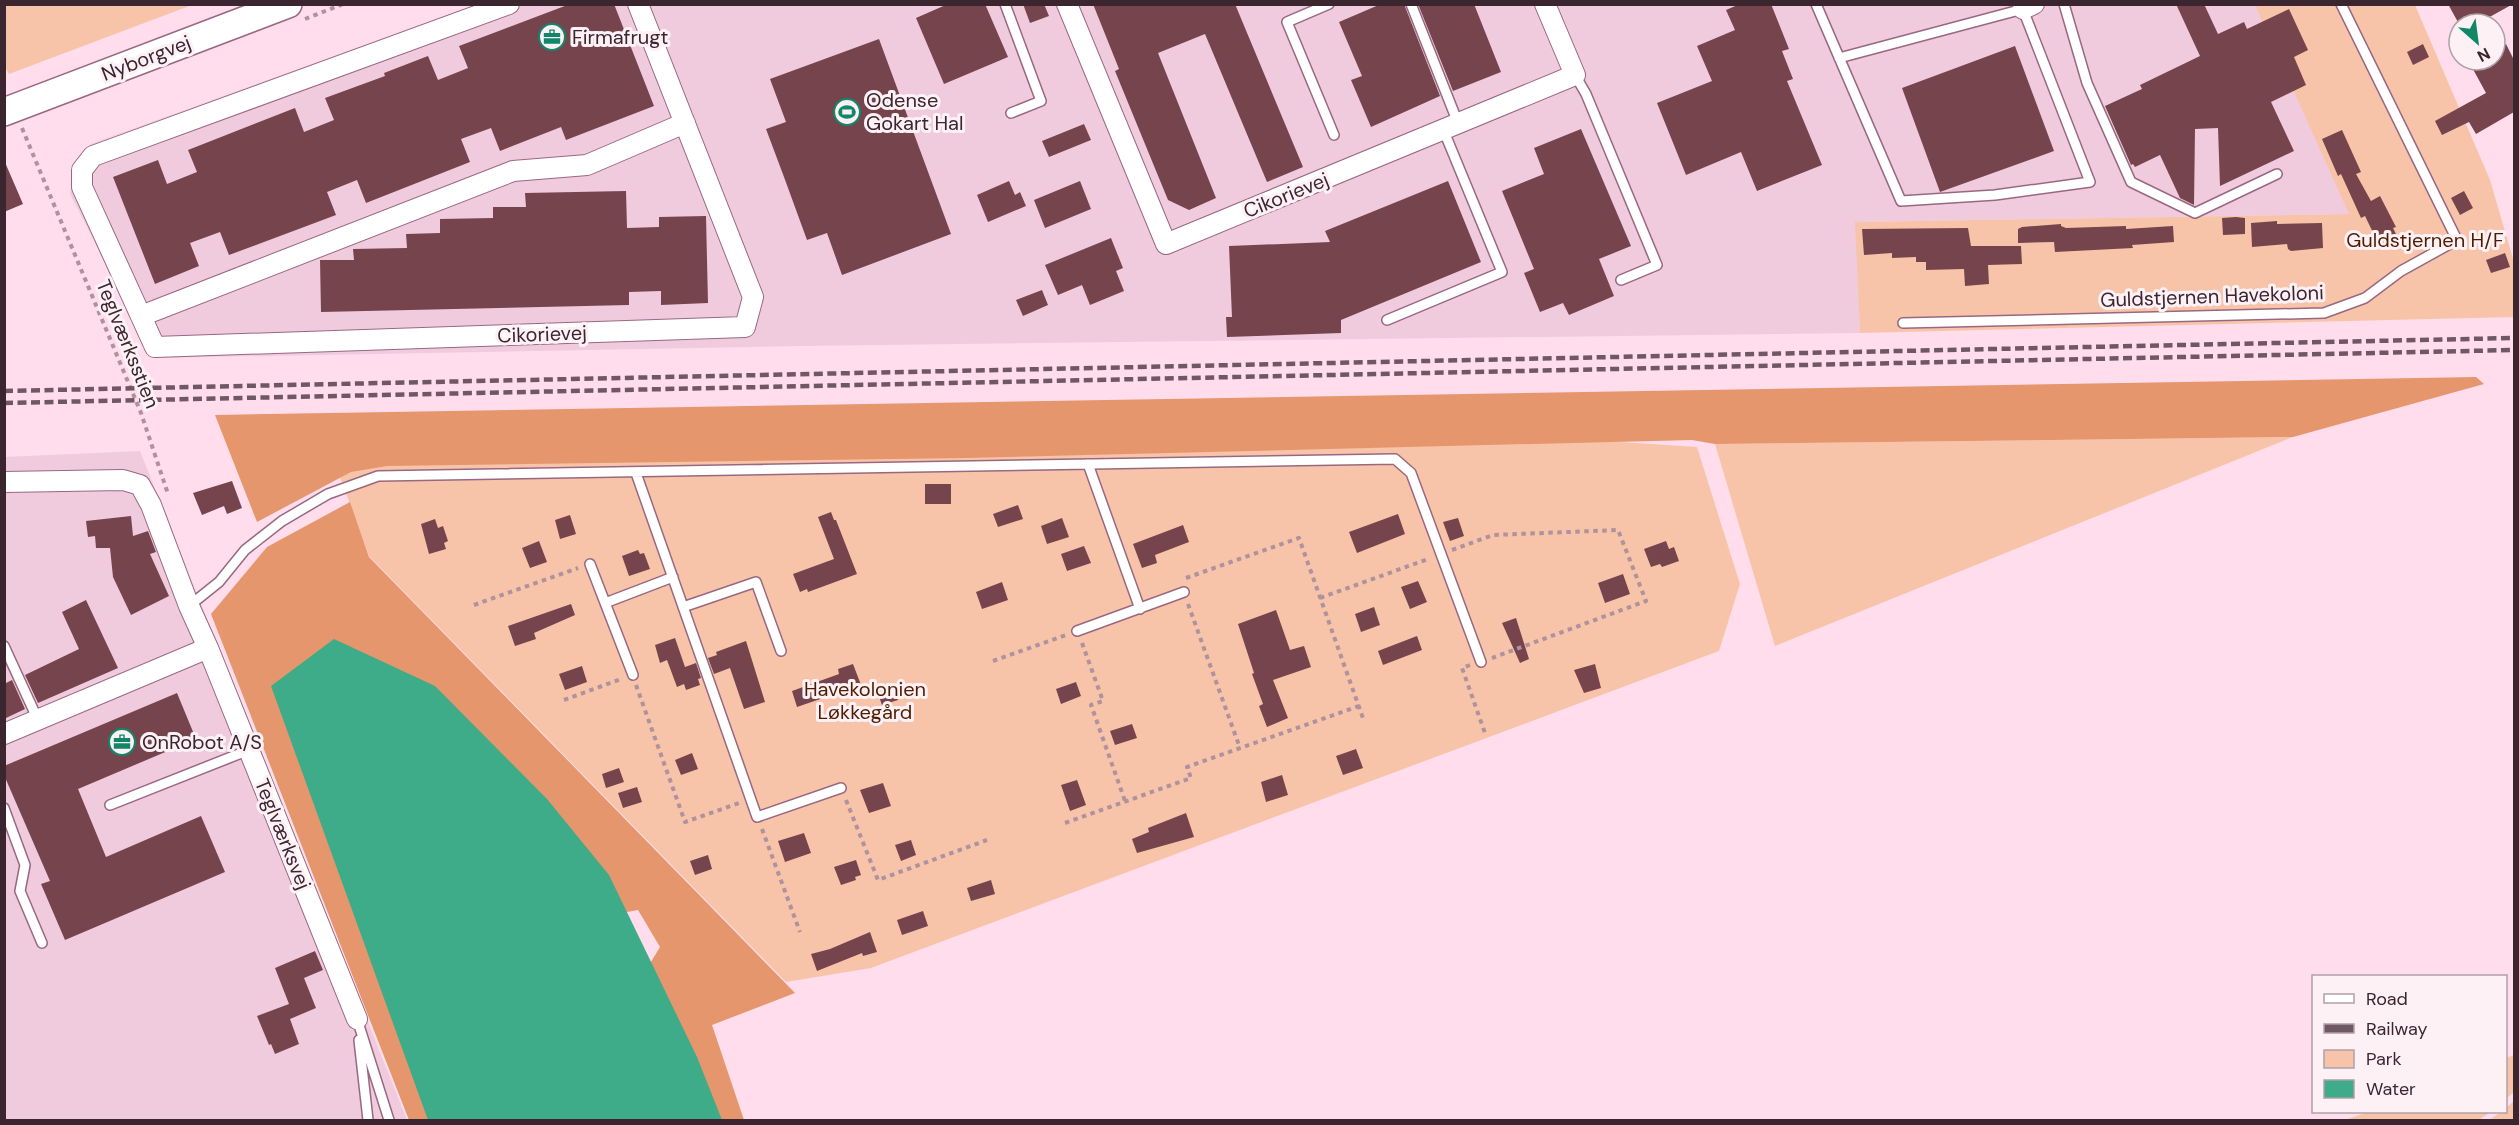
<svg xmlns="http://www.w3.org/2000/svg" width="2519" height="1125" font-family="'DM Sans',sans-serif">
	<style>
		.built { fill: #f0cbdd }
		.green { fill: #f8c4a9 }
		.forest { fill: #e6966c }
		.water { fill: #3eab89 }
		.building { fill: #76444d }
		.lines { fill: none; stroke-linecap: round; stroke-linejoin: round }
		.lane-casing { stroke: #996880; stroke-width: 12 }
		.street-casing { stroke: #996880; stroke-width: 22 }
		.secondary-casing { stroke: #996880; stroke-width: 30 }
		.path { stroke: #ae929e; stroke-width: 4; stroke-dasharray: 4.5 4.5; stroke-linecap: butt }
		.lane { stroke: #fff; stroke-width: 9 }
		.street { stroke: #fff; stroke-width: 20 }
		.secondary { stroke: #fff; stroke-width: 27 }
		.rail { stroke: #705863; stroke-width: 4.5; stroke-dasharray: 9 4.5; stroke-linecap: butt }
		.labels { text-anchor: middle; stroke-width: 6; stroke-linejoin: round; paint-order: stroke }
		.poi-label { font-size: 20px; fill: #3b2630; stroke: #fdf1f6; text-anchor: start }
		.street-label { font-size: 20px; fill: #3b2630; stroke: #fdf1f6 }
		.park-label { font-size: 20px; fill: #4e1d00; stroke: #fdf1f6 }
	</style>
	<rect width="100%" height="100%" fill="#ffddec"/>
	<path class="built" d="M2255 4 2350 214 1856 222 1860 333 802 346 154 358 70 194 76 161 91 144 475 5Z
		M140 451 407 1120H5L4 457Z"/>
	<path class="green" d="M4 5 5 4 192 5 9 74 5 67Z
		M2255 5H2415L2490 180 2514 262V317L1860 333 1855 222 2349 214Z
		M1528 436 1697 447 1740 584 1719 651 871 968 786 982 369 556 339 474 345 455Z
		M2293 437 1775 646 1715 444Z
		M2514 1055V1092L2506 1099V1058Z
		M2514 1101V1120H2489L2501 1112H2506V1108Z
		M2368 1112H2490L2479 1120H2345Z"/>
	<path class="forest" d="M2476 377 2484 384 2293 437 1715 444 1692 440 966 458 387 466 351 472 257 522 215 415Z
		M350 502 369 557 795 993 712 1025 744 1120H716L634 990 660 947 638 910 594 918 434 1120H409L211 614 267 547Z"/>
	<path class="water" d="M334 639 435 686 547 799 609 875 697 1057 722 1120H428L271 686Z"/>
	<path class="building" d="M570 4H614L654 106 566 140 561 127 500 151 491 128 461 139 470 162 366 203 357 180 327 192 336 215 229 255 220 232 190 243 199 266 155 284 113 177 158 160 167 184 197 172 188 150 295 108 304 132 334 120 325 98 385 76 384 73 428 56 438 80 468 68 459 46Z
		M948 4H985L1008 57 944 84 916 18Z
		M1023 4H1044L1049 16 1030 23Z
		M1093 4H1235L1303 167 1267 182 1205 34 1158 53 1216 198 1189 210 1168 200 1115 71 1119 69Z
		M1381 4H1404L1440 96 1371 127 1351 80 1362 76 1339 22Z
		M1418 4H1474L1501 72 1453 91Z
		M1740 4H1771L1789 49 1782 51 1793 79 1787 81 1822 165 1757 191 1741 152 1686 175 1657 103 1712 81 1697 46 1735 30 1726 10Z
		M2176 4H2204L2218 34 2244 22 2247 29 2289 9 2308 50 2294 57 2306 85 2271 102 2294 151 2220 186 2218 128 2195 129 2194 205 2180 198 2160 155 2135 167 2133 164 2131 165 2105 106 2142 89 2140 85 2200 56Z
		M2448 4H2513L2477 24H2459Z
		M879 39 951 234 842 275 827 233 807 240 784 177 766 129 786 122 770 79Z
		M2423 44 2429 57 2413 65 2407 52Z
		M2506 44 2514 60V112L2476 134 2469 122 2442 135 2435 121 2486 93 2468 60H2495V50Z
		M2015 46 2054 151 1940 192 1902 88Z
		M1084 124 1091 140 1049 157 1042 141Z
		M1581 129 1631 246 1599 259 1614 296 1569 315 1563 303 1540 312 1524 273 1534 269 1502 191 1544 174 1534 148Z
		M2342 130 2361 172 2356 174 2371 201 2380 196 2396 227 2393 228 2399 240 2381 249 2365 216 2361 218 2341 174 2338 176 2322 139Z
		M4 160 23 204 4 212Z
		M1009 181 1015 195 1020 192 1026 206 988 222 977 195Z
		M1080 181 1091 209 1045 228 1034 200Z
		M1448 181 1481 262 1341 320V333L1227 337 1226 317H1232L1229 246 1330 242 1325 231Z
		M626 191 627 228 659 227V217L706 216 708 303 661 305V291L629 292V305L321 312 320 260H354L353 249 407 248 406 234 440 233V219L493 218V207H526L525 193Z
		M2464 191 2473 208 2460 215 2451 198Z
		M2236 217 2245 218V234L2223 235 2222 218Z
		M2277 221V224L2322 223 2323 248 2291 251 2288 249 2287 244 2252 247 2251 223Z
		M2061 224V226L2066 228 2126 226V229L2173 226 2174 242 2132 245 2133 248 2055 252 2054 242 2018 243V229L2022 227Z
		M1968 228 1971 246H2021L2022 264 1988 265 1989 284 1965 286 1964 269 1926 270V262H1916V257L1892 258V253L1864 255 1862 229Z
		M1111 238 1123 268 1116 271 1124 291 1090 305 1082 285 1058 295 1045 265Z
		M2505 253 2510 267 2491 273 2486 260Z
		M1042 290 1048 305 1023 316 1016 300Z
		M232 481 242 508 227 514 224 506 202 515 193 493Z
		M925 484H951V504H925Z
		M1018 505 1023 519 998 527 993 514Z
		M831 512 834 520H836L857 574 808 592 807 589 800 592 793 574 834 559 818 517Z
		M1398 514 1405 534 1357 553 1349 532Z
		M570 515 576 534 560 539 555 520Z
		M131 516 133 536 148 531 156 552 150 554 169 596 131 615 113 577 110 548H96L95 536 88 537 86 521Z
		M1062 518 1069 537 1047 544 1041 526Z
		M1458 518 1464 536 1450 541 1443 522Z
		M435 519 438 528 443 526 448 541 444 543 446 549 429 554 421 524Z
		M1183 525 1189 542 1155 555 1157 563 1142 568 1133 544Z
		M539 541 547 562 530 568 522 548Z
		M1666 541 1669 549 1674 547 1679 561 1662 567 1660 564 1651 567 1644 549Z
		M1084 546 1091 563 1067 571 1061 554Z
		M638 550 640 554 644 553 650 569 629 576 622 556Z
		M1623 574 1630 594 1605 603 1598 583Z
		M1418 581 1427 602 1410 609 1401 587Z
		M1002 582 1008 600 982 609 976 592Z
		M86 600 118 668 38 703 25 675 79 649 62 612Z
		M571 604 575 615 534 633 536 639 515 646 508 626Z
		M1374 607 1380 625 1361 632 1355 614Z
		M1276 610 1290 650 1304 646 1311 667 1273 680 1288 718 1267 727 1259 706 1263 704 1252 674 1254 673 1238 624Z
		M1516 618 1529 659 1520 663 1502 623Z
		M1417 636 1422 650 1383 665 1378 651Z
		M675 638 685 667 696 663 701 678 698 679 700 685 686 690 684 684 677 687 667 660 660 663 655 645Z
		M746 641 765 702 744 709 730 668 714 674 708 658 717 655 716 652Z
		M853 664 861 685 797 707 792 691 839 674 838 669Z
		M1595 664 1601 688 1584 693 1574 670Z
		M582 666 587 682 565 690 559 674Z
		M12 680 25 709 4 719V684Z
		M1076 682 1081 696 1061 704 1056 689Z
		M893 685 898 700 882 705 877 691Z
		M177 693 196 739 78 789 106 857 201 816 225 872 65 940 41 884 50 881 4 775V766Z
		M1132 724 1137 738 1115 745 1110 731Z
		M1356 749 1363 768 1343 775 1336 756Z
		M692 753 698 769 681 775 675 760Z
		M619 768 624 782 606 788 602 774Z
		M1282 775 1288 795 1266 802 1261 782Z
		M1077 780 1086 805 1070 811 1061 785Z
		M883 783 891 806 869 813 860 790Z
		M637 787 642 802 623 808 618 793Z
		M1186 813 1194 837 1137 853 1132 839 1149 832 1148 828Z
		M804 833 811 853 785 862 778 841Z
		M911 840 916 855 901 861 895 845Z
		M708 855 712 869 695 875 690 861Z
		M856 860 861 875 855 877 856 880 841 885 834 867Z
		M991 880 995 894 971 901 967 888Z
		M923 911 928 926 902 935 897 920Z
		M870 932 877 952 863 956 862 953 817 971 811 954 830 949Z
		M315 951 323 970 304 978 316 1008 290 1019 299 1044 275 1054 271 1044 269 1045 257 1016 289 1004 275 968Z"/>
	<g class="lines">
		<defs>
			<path id="lane" d="M1005 4 1041 101 1011 113
				M1329 4 1287 22 1334 135
				M1411 4 1458 123
				M1816 4 1901 201 1995 195 2090 182 2022 7
				M2064 4 2087 83 2131 182 2195 213 2277 174
				M1839 58 2023 9
				M1575 75 1586 94 1657 265 1621 280
				M1387 320 1502 272 1443 129
				M1903 323 2324 313 2365 298 2401 271 2457 240 2341 4
				M1088 464 1140 609
				M636 473 757 817 841 788
				M590 564 633 675
				M605 603 673 577
				M189 606 219 582 245 550 282 521 328 494 378 476 1395 459 1411 473 1481 662
				M683 607 756 582 781 651
				M1077 631 1184 592
				M4 646 38 720
				M110 805 249 750
				M4 808 25 865 20 891 42 943
				M357 1019 389 1120
				M359 1040 368 1120"/>
			<path id="street" d="M509 4 93 156 82 170V187L155 347 745 327 753 297 638 4
				M1067 4 1166 244 1575 75 1545 4
				M2023 9 2034 4
				M141 316 513 171 587 165 685 123
				M4 482 123 480 140 485 151 505 189 606 208 648 4 734
				M208 648 357 1019"/>
			<path id="secondary" d="M4 112 288 4"/>
		</defs>
		<use href="#lane" class="lane-casing"/>
		<use href="#street" class="street-casing"/>
		<use href="#secondary" class="secondary-casing"/>
		<path class="path" d="M305 19 343 4
			M22 128 141 413 168 494
			M1452 550 1493 535 1618 530 1646 601 1492 658
			M1186 578 1299 538 1364 721
			M1320 598 1428 559
			M1188 604 1240 748
			M474 605 578 568
			M1082 643 1103 701 1091 705 1125 801
			M993 661 1066 635
			M1470 665 1462 668 1485 733
			M636 685 685 822 739 803
			M564 700 621 679
			M846 800 878 880 987 840
			M1065 823 1191 778 1187 767 1359 706
			M762 829 800 932"/>
		<use href="#lane" class="lane"/>
		<use href="#street" class="street"/>
		<use href="#secondary" class="secondary"/>
		<path class="rail" d="M4 391 2514 338
			M4 403 2514 350"/>
	</g>
	<defs>
		<symbol id="office-ring" viewBox="-11 -11 22 22"><circle r="9.5" fill="#fdf1f6" stroke="#118768" stroke-width="1.5"/><path d="M-6-3h4V-5.5h4V-3h4V5H-6ZM-1-4.5V-3h2v-1.5ZM-6 0V1H6V0Z" fill="#118768"/></symbol>
		<symbol id="stadium-ring" viewBox="-11 -11 22 22"><circle r="9.5" fill="#fdf1f6" stroke="#118768" stroke-width="1.5"/><path d="M0-5a6.5 5 0 1 0 0 10a6.5 5 0 1 0 0-10ZM-3.5-1.8h7v3.6h-7Z" fill="#118768"/></symbol>
	</defs>
	<g fill-rule="evenodd">
		<use href="#office-ring" x="537" y="22" width="30" height="30"/>
		<use href="#stadium-ring" x="832" y="97" width="30" height="30"/>
		<use href="#office-ring" x="107" y="727" width="30" height="30"/>
	</g>
	<g class="labels">
		<g class="poi-label">
			<text x="572" y="44">Firmafrugt</text>
			<text x="866" y="107">Odense<tspan x="866" dy="23">Gokart Hal</tspan></text>
			<text x="142" y="749">OnRobot A/S</text>
		</g>
		<g class="street-label">
			<text transform="translate(146 58) rotate(-21)" y="7">Nyborgvej</text>
			<text transform="translate(1286 195) rotate(-22)" y="7">Cikorievej</text>
			<text transform="translate(2212 296) rotate(-2)" y="7">Guldstjernen Havekoloni</text>
			<text transform="translate(542 334) rotate(-2)" y="7">Cikorievej</text>
			<text transform="translate(128 344) rotate(68)" y="7">Teglværksstien</text>
			<text transform="translate(283 834) rotate(68)" y="7">Teglværksvej</text>
		</g>
		<g class="park-label">
			<text x="2425" y="247">Guldstjernen H/F</text>
			<text x="865" y="696">Havekolonien<tspan x="865" dy="23">Løkkegård</tspan></text>
		</g>
	</g>
	<rect width="2519" height="1125" fill="none" stroke="#3b2630" stroke-width="12"/>
	<rect x="2312" y="975" width="195" height="138" fill="#fdf1f6" stroke="#afa0a7" stroke-width="1.5"/>
	<rect x="2324" y="994" width="30" height="9" fill="#ffffff" stroke="#afa0a7" stroke-width="1.5"/>
	<text x="2366" y="1005" font-size="18" fill="#3b2630">Road</text>
	<rect x="2324" y="1024" width="30" height="9" fill="#705863" stroke="#afa0a7" stroke-width="1.5"/>
	<text x="2366" y="1035" font-size="18" fill="#3b2630">Railway</text>
	<rect x="2324" y="1050" width="30" height="18" fill="#f8c4a9" stroke="#afa0a7" stroke-width="1.5"/>
	<text x="2366" y="1065" font-size="18" fill="#3b2630">Park</text>
	<rect x="2324" y="1080" width="30" height="18" fill="#3eab89" stroke="#afa0a7" stroke-width="1.5"/>
	<text x="2366" y="1095" font-size="18" fill="#3b2630">Water</text>
	<g transform="translate(2477 42) rotate(152)"><circle r="28" fill="#fdf1f6" stroke="#afa0a7" stroke-width="1.5"/>
	<path d="M0-4.5L10 22L0 15L-10 22Z" fill="#118768"/>
	<text y="-9" font-size="16" font-weight="bold" text-anchor="middle" fill="#3b2630">N</text>
	</g>
</svg>
